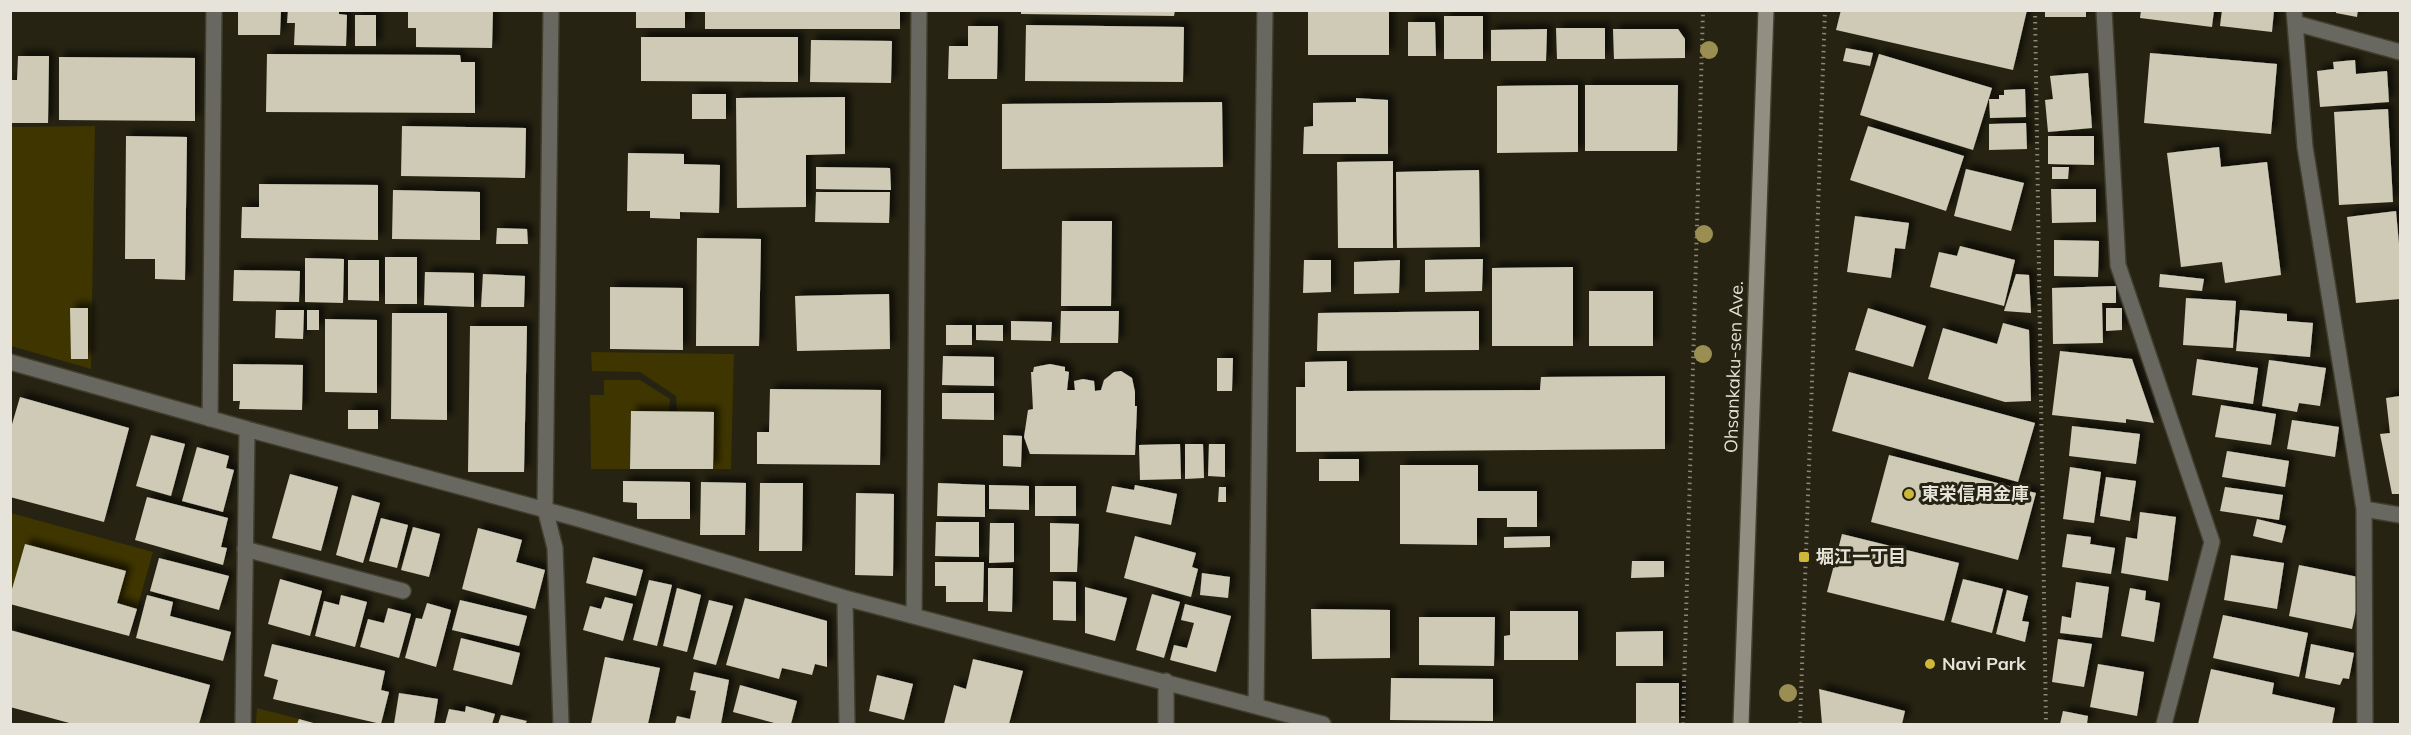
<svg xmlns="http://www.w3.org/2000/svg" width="2411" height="735" font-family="Mulish,'Noto Sans JP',sans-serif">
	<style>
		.green { fill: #3e3500 }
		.building { fill: #cecab6; filter: url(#shadow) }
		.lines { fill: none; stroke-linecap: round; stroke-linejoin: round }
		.lane-casing { stroke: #413e2e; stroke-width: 18 }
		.street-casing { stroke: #413e2e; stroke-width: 18 }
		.secondary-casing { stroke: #413e2e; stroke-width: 18 }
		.path { stroke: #8a887a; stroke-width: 4; stroke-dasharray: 1.5 4.5; stroke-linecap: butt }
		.lane { stroke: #696860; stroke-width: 15 }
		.street { stroke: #696860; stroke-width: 15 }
		.secondary { stroke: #928f82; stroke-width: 15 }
		.tree { fill: #9a8e52 }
		.poi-dot { fill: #ceb837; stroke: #262312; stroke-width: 2 }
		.labels { text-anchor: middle; stroke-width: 6; stroke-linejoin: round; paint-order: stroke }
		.street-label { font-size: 18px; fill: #e6e4da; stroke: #262312 }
		.poi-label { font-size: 18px; font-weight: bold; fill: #e6e4da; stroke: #262312; text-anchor: start }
	</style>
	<defs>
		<filter id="shadow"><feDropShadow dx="5.5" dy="-5.5" stdDeviation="3" flood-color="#0009"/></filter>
	</defs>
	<rect width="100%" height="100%" fill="#262312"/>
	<path class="green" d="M95 126 91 369 11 346 10 127Z
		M591 352 734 354 731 469H713L714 413 677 411 676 396 640 372 592 371Z
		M604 380H640L670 399 669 411H631L630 469H591L590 395H604Z
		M11 513 153 552 137 609 117 603 125 571 25 544 11 596Z
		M257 708 299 719 297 724H256Z"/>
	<path class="building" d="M238 10H281L280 35H238Z
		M288 10H339V14L347 15 346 46 294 45 295 23H287Z
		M408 10H493L492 48 416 47V28H408Z
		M636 10H685V28H636Z
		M705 10H900V29H705Z
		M1021 10H1175L1174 16 1021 14Z
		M1308 10H1389V55H1308Z
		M1841 10H2027L2013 70 1836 30Z
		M2045 10H2086V17H2045Z
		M2141 10H2214L2212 27 2140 18Z
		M2222 10H2274L2272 32 2220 26Z
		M2336 10H2358L2357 17 2336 13Z
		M355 15H376V46H355Z
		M1444 16H1483V59H1444Z
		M1408 22H1435L1436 56H1408Z
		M1026 25 1184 27 1183 82 1025 81Z
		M968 26H998L997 79H948L949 46H968Z
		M1556 28H1605V59H1557Z
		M1547 29 1546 61H1491V30Z
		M1613 29H1678L1685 39V58L1614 59Z
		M641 37H798V82L641 81Z
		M811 40 892 41 891 83 810 82Z
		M1846 48 1873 53 1870 66 1843 61Z
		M2150 53 2277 64 2271 134 2144 123Z
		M267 54 460 55 461 62H475V113L266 112Z
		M1879 54 1992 88 1973 150 1860 115Z
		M18 56H49L48 123H10V80H17Z
		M59 57 195 58V121L59 120Z
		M2355 60 2356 74 2387 71 2389 102 2320 107 2317 71 2334 69 2333 62Z
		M2088 73 2092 128 2048 132 2045 100 2053 99 2050 76Z
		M1578 85V152L1497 153V86Z
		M1585 85H1678L1677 151H1585Z
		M2025 89 2026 117 1990 118 1989 99H1999V95H2004V90Z
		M692 94H726V119H692Z
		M845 97V154L806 155V207L737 208 736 98Z
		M1356 98 1388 100V154H1303L1304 127 1313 126V103L1356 102Z
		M1222 102 1223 167 1002 169V104Z
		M2388 109 2393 202 2339 205 2334 112Z
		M2026 123 2027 149 1989 150V124Z
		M402 126 526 128 525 178 401 176Z
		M1868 126 1964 156 1946 211 1850 180Z
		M126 136 187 137 185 280 155 279V259H125Z
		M2048 136H2094V165L2048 164Z
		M2219 147 2221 167 2267 162 2281 275 2225 283 2222 262 2181 267 2167 153Z
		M628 153 684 154V164L720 165 719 213 680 212V219L650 218V211H627Z
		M1393 161V248H1338L1337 162Z
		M816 167 890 168 891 190 816 189Z
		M2052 167H2069L2068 179H2052Z
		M1966 169 2024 183 2011 231 1954 216Z
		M1479 170 1480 247 1397 248 1396 172Z
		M259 184 378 185V240L241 238 242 207H259Z
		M2051 189H2096V222L2052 223Z
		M393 190 480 192V240L392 239Z
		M816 192H890L889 223 815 222Z
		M2396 211 2400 255V299L2356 303 2347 217Z
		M1855 216 1909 223 1905 249 1895 248 1891 278 1847 272Z
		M1062 221H1112L1111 306H1061Z
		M497 228 527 229 528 244H496Z
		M697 238 761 239 759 346H696Z
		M2054 240 2099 241 2098 277 2054 276Z
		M1960 246 2015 260 2004 306 1930 287 1939 252 1957 256Z
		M385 257H417V304H385Z
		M305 258 344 259 343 303 305 302Z
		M1483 259 1482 291 1425 292V260Z
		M348 260H379V301L348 300Z
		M1304 260H1331V292L1303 293Z
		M1400 260 1399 293 1354 294V262Z
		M1573 267V346H1492V268Z
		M234 270 300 271 299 302 233 301Z
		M425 272 474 273V307L424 305Z
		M483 274 525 276 524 307H481Z
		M2016 274 2029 275 2031 313 2004 311Z
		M2160 274 2204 279 2202 291 2159 287Z
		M2116 286V303H2102L2103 343 2053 344 2052 288Z
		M610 287 683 288V350L610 349Z
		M1589 291H1653V346H1589Z
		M889 294 890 349 797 351 795 296Z
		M2186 298 2236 301 2233 348 2183 345Z
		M70 308H88V359H71Z
		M1868 308 1926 326 1913 367 1855 350Z
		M2106 308H2122V330L2106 331Z
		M276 310H304L303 339 275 338Z
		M307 310H319V330H307Z
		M2240 310 2287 314V321L2313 323 2310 357 2236 351Z
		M1061 311H1119L1118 343H1060Z
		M1479 311V350L1317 351 1318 313Z
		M392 313H447V420L391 419Z
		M325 319 377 320V393L325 392Z
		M1011 321 1052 322 1051 341 1011 340Z
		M2003 323 2029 330 2031 401 2005 402 1928 379 1943 328 1997 344Z
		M946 325H972V345H946Z
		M976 325H1003V341L976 340Z
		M470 326H527L524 472H468Z
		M2060 351 2132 359 2154 423 2126 419V423L2052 415Z
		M943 356 994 357V386L942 385Z
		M1217 358H1233L1232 391H1217Z
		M2197 359 2258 368 2253 404 2192 395Z
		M2269 360 2326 368 2320 406 2299 403 2297 412 2262 406Z
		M1347 361V391L1540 390 1541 377 1665 376V449L1296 452V387H1305V362Z
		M233 364 303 365 302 410 239 409 240 401H233Z
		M1050 364 1065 367V371L1069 372 1067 390H1075L1074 381 1083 379 1094 381 1095 391 1101 390 1104 380 1114 372 1121 371 1132 378 1135 392V406H1137L1135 455 1030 454 1024 437 1028 410 1033 409 1031 372H1033L1034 367Z
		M1849 372 2035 423 2018 482 1832 431Z
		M770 389 881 390 880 465 757 464V432H769Z
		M942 393H994V420L942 419Z
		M2400 396V494H2392L2380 434 2390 433 2386 398Z
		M20 397 129 428 104 522 10 497V431Z
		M2221 405 2276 414 2271 445 2215 437Z
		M348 410H378V429H348Z
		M631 411 714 412 713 469H630Z
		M2292 420 2339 427 2335 457 2287 449Z
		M2072 426 2140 434 2136 464 2069 456Z
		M151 435 185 444 171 496 136 486Z
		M1003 435 1022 436 1021 467 1003 466Z
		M1180 444 1181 479 1140 480 1139 445Z
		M1185 444H1203L1204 478 1185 479Z
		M1209 444H1225V477L1208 476Z
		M197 447 229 456 226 468 234 470 223 512 182 501Z
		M2227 451 2289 461 2285 487 2222 477Z
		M1889 455 2036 493 2018 560 1871 522Z
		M1319 459H1359V481H1319Z
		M1400 465H1478V491H1537V527H1507V518H1477V545L1400 544Z
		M2070 467 2101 472 2094 523 2063 519Z
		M290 474 338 487 321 551 272 538Z
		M2106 477 2136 481 2130 521 2100 516Z
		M623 481 690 482V519H637V503L623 502Z
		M701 482 746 483 745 535H700Z
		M760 483H803L802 551H759Z
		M938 483 985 485V517L937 516Z
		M989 485 1029 486V510L989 509Z
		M1135 485 1177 494 1171 525 1106 512 1112 486 1134 490Z
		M1035 486H1076V516H1035Z
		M1219 487H1226V502H1218Z
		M2225 487 2283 495 2279 520 2220 511Z
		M856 493 894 494 893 576 855 575Z
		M352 495 380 503 363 563 336 555Z
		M147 497 228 518 221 547 227 548 223 565 135 540Z
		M2140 512 2176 517 2168 581 2121 573 2126 537 2137 539Z
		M381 518 408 525 397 568 369 561Z
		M2257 519 2286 526 2282 543 2253 536Z
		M936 522H979V557L935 556Z
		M990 523H1014V562L989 563Z
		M1050 523 1079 524 1077 572H1050Z
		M413 527 440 534 429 577 401 570Z
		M478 528 522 540 516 562 545 570 535 609 462 589Z
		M1842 534 1959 563 1944 621 1827 592Z
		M2067 534 2091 537 2090 544 2115 548 2111 574 2062 567Z
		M1135 536 1196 553 1192 567 1198 569 1191 597 1124 578Z
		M1550 536V547L1504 548V537Z
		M25 544 126 571 117 603 137 609 129 636 10 604V596Z
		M2231 555 2284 563 2277 609 2224 600Z
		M593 557 643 570 636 596 586 583Z
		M159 558 229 576 219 610 150 591Z
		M1632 561H1664V577L1631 578Z
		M935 562H984L983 602H946V586H935Z
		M2299 565 2363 578 2352 629 2289 616Z
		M988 568H1013L1012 612 988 611Z
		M1202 573 1230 577 1228 598 1200 595Z
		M280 579 322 591 310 636 268 624Z
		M1963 579 2003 589 1992 633 1951 622Z
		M649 580 672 585 657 646 633 640Z
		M1053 581 1076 582V621L1053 620Z
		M2076 582 2109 587 2102 638 2060 633 2062 616 2071 618Z
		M1085 587 1127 598 1115 641 1085 633Z
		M677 588 701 595 687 652 663 646Z
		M2130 588 2146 591 2145 600 2160 603 2154 642 2121 636Z
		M2007 590 2028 596 2022 621 2029 622 2025 642 1996 634Z
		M1152 594 1180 602 1164 658 1136 650Z
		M147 595 173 602 170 616 231 632 223 661 136 638Z
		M341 595 367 602 355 647 315 636 324 601 339 605Z
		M605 597 633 604 623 641 583 630 590 606 601 609Z
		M745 598 827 621V667L815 664 812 675 782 668 779 679 726 665Z
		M460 600 527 616 519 646 452 630Z
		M709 600 733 606 716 665 693 659Z
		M427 603 451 610 436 667 405 658 416 618 422 619Z
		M1185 604 1231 616 1216 672 1170 660 1174 645 1187 648 1194 623 1181 620Z
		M388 608 411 614 399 658 360 647 368 619 384 623Z
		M1311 609 1390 610V658L1312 659Z
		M1510 611H1578V660H1504V636L1510 635Z
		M2223 615 2308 633 2299 677 2213 658Z
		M1419 617H1495L1494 666 1419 665Z
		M10 630 210 685 199 724H73L10 707Z
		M1663 631V666H1616V632Z
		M461 638 520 653 512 685 453 670Z
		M2058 639 2092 644 2084 687 2052 682Z
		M272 644 385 671 381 690 389 692 381 724 273 699 278 680 264 676Z
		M2311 644 2354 653 2349 679 2343 678 2340 685 2305 678Z
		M605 657 660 668 648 724H591Z
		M973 659 1023 671 1009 724H944L954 685 966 689Z
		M2098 664 2144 672 2137 716 2090 707Z
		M2211 669 2274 683 2272 694 2335 708 2332 724H2198Z
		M694 672 729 680 721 724H675L677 716 690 719 696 691 690 690Z
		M877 675 913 684 904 720 869 711Z
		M1391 678 1493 679V721L1390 720Z
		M1636 683H1679V724H1636Z
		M740 685 797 701 791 724H778L733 712Z
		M1819 689 1905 711 1902 724H1822Z
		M399 693 438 699 434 724H394Z
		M466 706 495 714 492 724H445L449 709 465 712Z
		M2063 711 2088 716 2087 724H2060Z
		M501 715 527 721 525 724H498Z
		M299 719 317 724H297Z"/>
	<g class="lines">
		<defs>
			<path id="lane" d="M245 549 403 591"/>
			<path id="street" d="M551 10 545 509 555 548 561 724
				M2104 10 2118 265 2212 542 2164 724
				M2294 10 2305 147 2364 509 2365 724
				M2295 23 2400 52
				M10 362 247 429 579 519 845 598 1323 724
				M210 419 214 10
				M2364 509 2400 515
				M845 598 847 724
				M914 615 919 10
				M1166 681V724
				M1256 706 1265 10
				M243 724 247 429"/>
			<path id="secondary" d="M1741 724 1766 10"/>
		</defs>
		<use href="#lane" class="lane-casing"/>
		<use href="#street" class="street-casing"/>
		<use href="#secondary" class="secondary-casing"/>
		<path class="path" d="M2035 10 2046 724
			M1683 724 1703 10
			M1800 724 1825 10"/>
		<use href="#lane" class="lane"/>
		<use href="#street" class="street"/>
		<use href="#secondary" class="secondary"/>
	</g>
	<g class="tree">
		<circle cx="1709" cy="50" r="9"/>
		<circle cx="1704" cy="234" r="9"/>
		<circle cx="1703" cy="354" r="9"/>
		<circle cx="1788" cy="693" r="9"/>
	</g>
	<g class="poi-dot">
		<circle cx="1909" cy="494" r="6"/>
		<rect x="1798" y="551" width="12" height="12" rx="3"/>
		<circle cx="1930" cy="664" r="6"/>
	</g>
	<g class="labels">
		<g class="street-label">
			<text transform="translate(1734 367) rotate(-88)" y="6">Ohsankaku-sen Ave.</text>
		</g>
		<g class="poi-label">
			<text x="1921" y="500">東栄信用金庫</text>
			<text x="1816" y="563">堀江一丁目</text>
			<text x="1942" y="670">Navi Park</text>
		</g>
	</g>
	<rect width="2411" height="735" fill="none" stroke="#e6e4da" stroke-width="24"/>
</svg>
